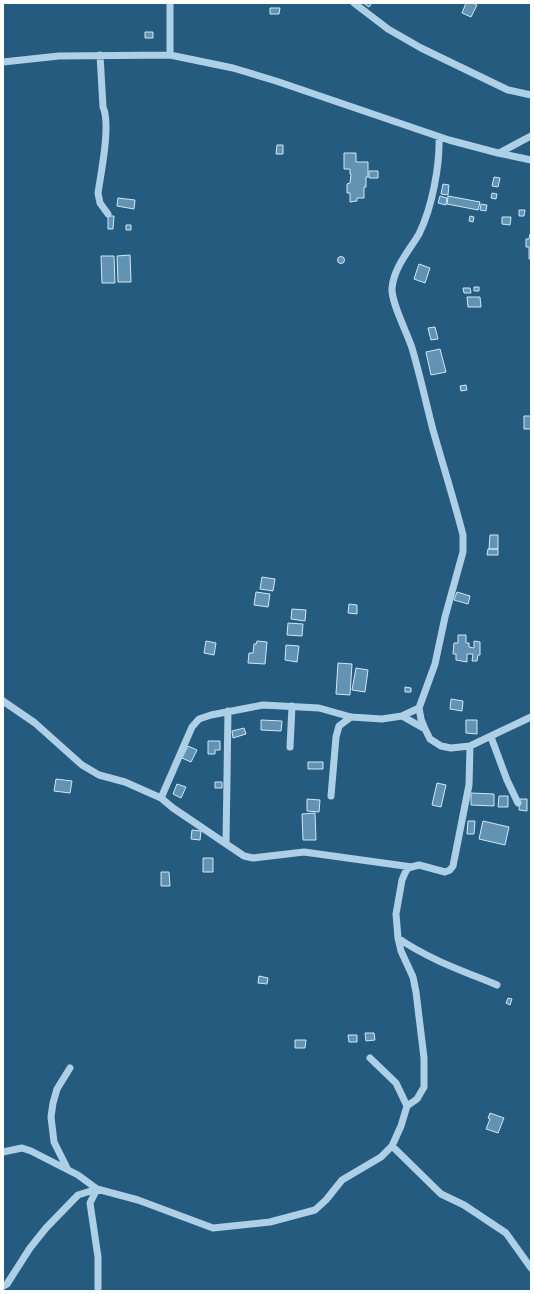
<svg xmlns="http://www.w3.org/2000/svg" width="534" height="1294" font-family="Rubik,sans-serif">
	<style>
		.building { fill: #6293b3; stroke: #d0e7f5 }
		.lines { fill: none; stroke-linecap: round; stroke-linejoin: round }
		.minor { stroke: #add0e6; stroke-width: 7 }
	</style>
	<rect width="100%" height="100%" fill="#265b80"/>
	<path class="building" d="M363 3H372L369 7Z
		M466 3H473L477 5 471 17 462 13Z
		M270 8H280L279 14H270Z
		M145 32H153V38H145Z
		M277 145H283V154H276Z
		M344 153H356V162H368V177H366V187H364V198H357V201L350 202V193H347V184L350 183 351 174H350V169H344Z
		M369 171H378V178H369Z
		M494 177 500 178 498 187 492 186Z
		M443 184 449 185 448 195 441 194Z
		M492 193 497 194 496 199 491 198Z
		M440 196 447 198 446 205 438 203Z
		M448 196 480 202 478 210 447 204Z
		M118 198 135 200 134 209 117 206Z
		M481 204 487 205 486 211 480 210Z
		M519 210H525L524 216H519Z
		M108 216H114L113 229H108Z
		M470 216 474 217 473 222 469 221Z
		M502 217H511L510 225 502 224Z
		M126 225H131V230H126Z
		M530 234H531V259H529V247H526V239H529Z
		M130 255 131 282H118L117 256Z
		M101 256H114L115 283H102Z
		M337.5 260a3.5 3.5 0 1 1 7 0a3.5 3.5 0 1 1-7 0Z
		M419 264 430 268 425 283 414 279Z
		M474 287H479V291H474Z
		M463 288H470L471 293H464Z
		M467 297H480L481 307H468Z
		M435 327 438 339 431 340 428 328Z
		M440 349 446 372 431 375 426 352Z
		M466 385 467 390 461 391 460 386Z
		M524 416H531V429H524Z
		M490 535H498V549H489Z
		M488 549H498V555H487Z
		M262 577 275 579 273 591 260 589Z
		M256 592 270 594 268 607 254 605Z
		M457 592 470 596 468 604 454 600Z
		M349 604 357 605V614L348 613Z
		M292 609 306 610 305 621 291 619Z
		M288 623 303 624 302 636 287 635Z
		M458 635H466V643H469V647L474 648V641L480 642V655H478L477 661H472L473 654H467V662L456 660V654H453L454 643H458Z
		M206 641 216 643 214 655 204 653Z
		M257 641 267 642 265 664 248 663 249 653H253L254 644H256Z
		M286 645 299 646 297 662 285 660Z
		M338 663 352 664 350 695 336 694Z
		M356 668 368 670 365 692 352 690Z
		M405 687 411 688V692H405Z
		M451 699 463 701 462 711 450 709Z
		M261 720 282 721 281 731 261 730Z
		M466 720H477V734L466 733Z
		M244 728 246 734 233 738 232 731Z
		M208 741H220V750H215V754H208Z
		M188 746 197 750 191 762 182 758Z
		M308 762H323V769H308Z
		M56 779 72 781 70 793 54 791Z
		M215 782H222V788H215Z
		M437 783 446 785 441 807 432 805Z
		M177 784 186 787 181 798 173 794Z
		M471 793 494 794V806L471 805Z
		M499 796H508V807H498Z
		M307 799 320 800 319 812 307 811Z
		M520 799H527V811L519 810Z
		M315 813 316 840H303L302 814Z
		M468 821H475L474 834H467Z
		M483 821 509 827 505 845 479 839Z
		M192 830 201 831 200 840 191 839Z
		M203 858H213V872H203Z
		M161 872H169L170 886H161Z
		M259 976 268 978 267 984 258 983Z
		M508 998 512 999 510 1005 506 1003Z
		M365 1033H374L375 1040 366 1041Z
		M348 1035H357V1042H349Z
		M295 1040H306L305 1048H295Z
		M490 1113 504 1118 498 1133 486 1129 490 1119 488 1118Z"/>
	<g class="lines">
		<path class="minor" d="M170 3V55
			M354 3 388 29 421 48 508 90 531 95
			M100 55 103 107C111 124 101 173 98 193L100 203 108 214
			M3 62 59 56 170 55 233 68 276 81 449 140 498 153 531 160
			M439 137C440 165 432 208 419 234 409 251 394 267 392 288 391 303 407 332 412 348 420 375 426 403 433 430 443 465 454 500 463 535V552L445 617 435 664 419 708 421 719 425 729 430 739 441 746 451 748 470 746 531 717
			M499 153 531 136
			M3 701 35 723 82 765 99 775 125 782 161 798 173 808 244 856 253 858 304 852 412 867
			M402 716 425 729
			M491 737 507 780 518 803
			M290 747 292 706
			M331 796 336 737 339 726 351 717
			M161 798 192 727 199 719 211 715 263 705 319 708 351 717 382 719 402 716 419 708
			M226 843 228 711
			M398 938C428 959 463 971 497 985
			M370 1058 396 1083 407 1106
			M392 1146 441 1194 464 1205 506 1233 531 1268
			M3 1152 22 1148 31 1151 78 1175 97 1189 138 1200 213 1228 270 1222 315 1210 326 1200 342 1180 381 1157 392 1146 401 1126 407 1106 417 1099 424 1087V1058L416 992 413 977 401 951 398 938 396 914 402 880 405 873 408 868 419 865 445 872 450 870 453 866 469 785 470 746
			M67 1168 54 1142 51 1117 53 1103 57 1089 70 1068
			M97 1189 90 1203 98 1257V1291
			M3 1286 7 1284 30 1248 46 1228 78 1195 97 1189"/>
	</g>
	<rect width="534" height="1294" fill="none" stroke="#ffffff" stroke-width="8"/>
</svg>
